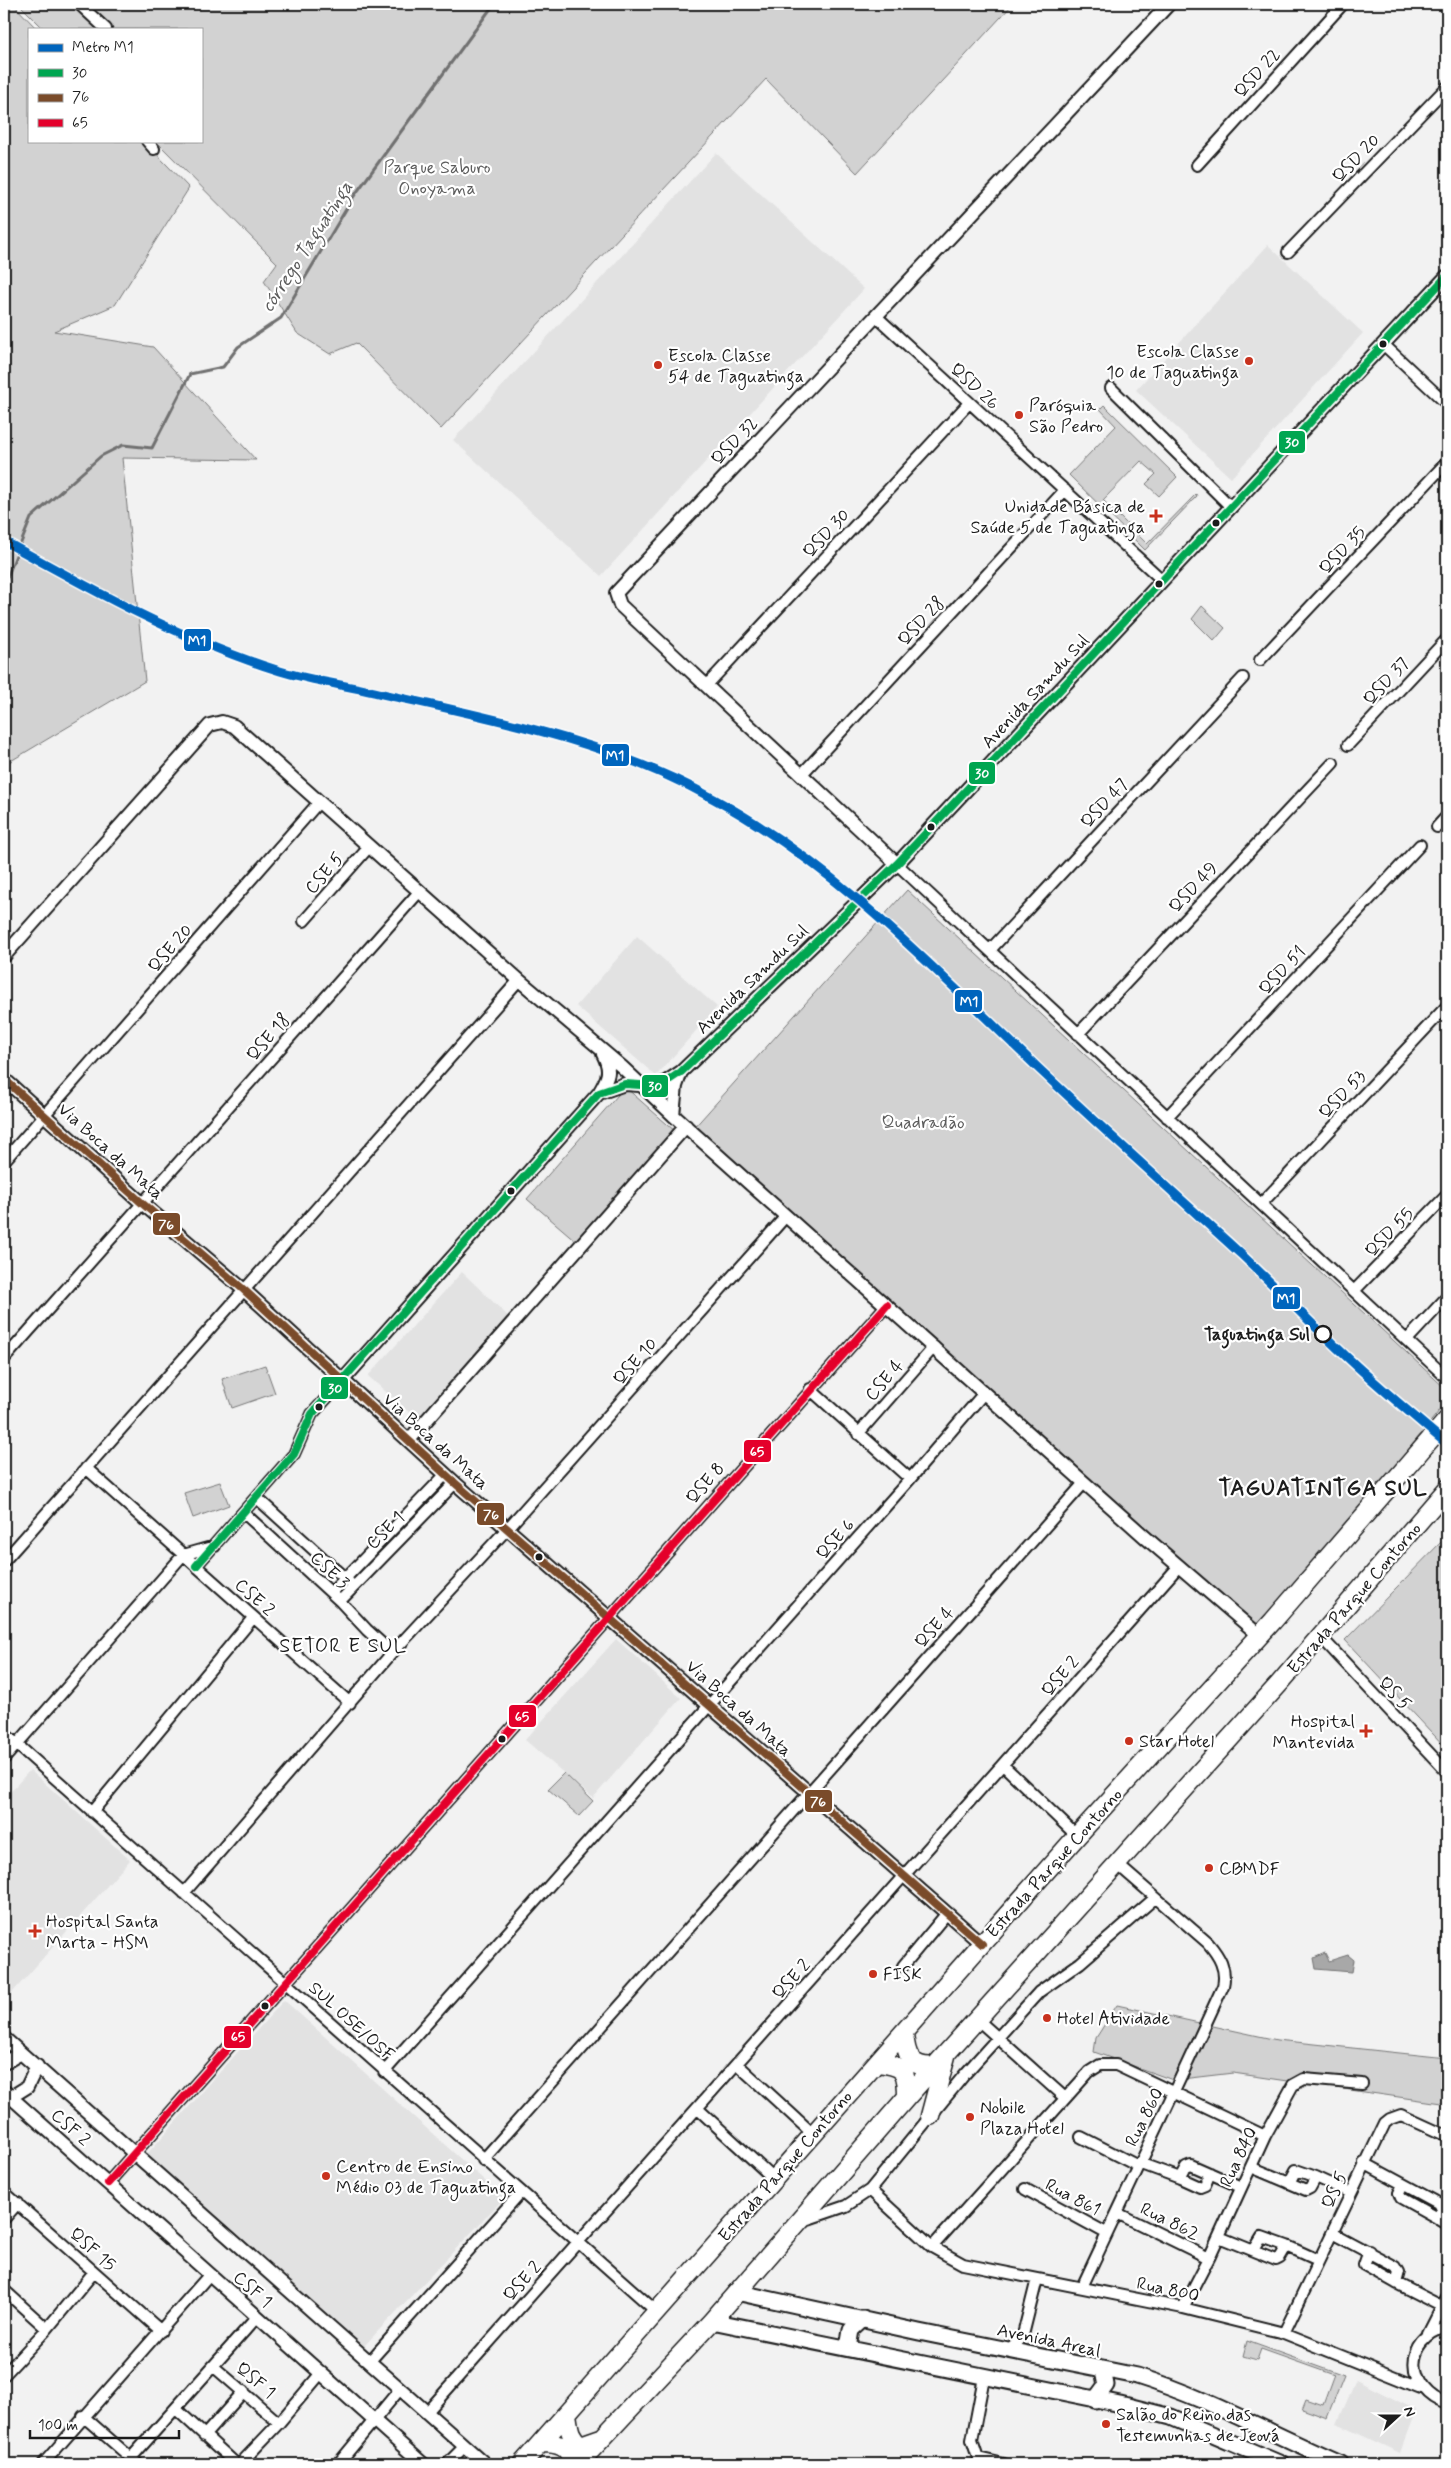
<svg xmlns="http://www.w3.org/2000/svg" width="1451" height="2468" font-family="Mynerve,sans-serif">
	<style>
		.built { fill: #e2e2e2 }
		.green { fill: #d2d2d2; stroke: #777 }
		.water { fill: #a8a8a8; stroke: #707070 }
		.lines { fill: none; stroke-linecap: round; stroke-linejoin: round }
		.stream { stroke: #707070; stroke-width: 3 }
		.minor-casing { stroke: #1c1c1c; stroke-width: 14 }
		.tertiary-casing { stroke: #1c1c1c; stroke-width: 16 }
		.secondary-casing { stroke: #1c1c1c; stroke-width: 19 }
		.trunk-casing { stroke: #1c1c1c; stroke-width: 21 }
		.minor { stroke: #fff; stroke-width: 10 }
		.tertiary { stroke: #fff; stroke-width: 12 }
		.secondary { stroke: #fff; stroke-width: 15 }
		.trunk { stroke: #fff; stroke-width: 18 }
		.bus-1-casing { stroke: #fff; stroke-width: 11 }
		.bus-2-casing { stroke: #fff; stroke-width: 11 }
		.bus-3-casing { stroke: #fff; stroke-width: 11 }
		.bus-1 { stroke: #00a651; stroke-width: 8 }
		.bus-2 { stroke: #7a4b2a; stroke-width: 8 }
		.bus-3 { stroke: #e4002b; stroke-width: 8 }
		.metro-1-casing { stroke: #fff; stroke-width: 12 }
		.metro-1 { stroke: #0065bd; stroke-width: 9 }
		.bus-dot { fill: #1c1c1c; stroke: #fff; stroke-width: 2 }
		.poi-dot { fill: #c8321e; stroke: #fff; stroke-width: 2 }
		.stop-dot { fill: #fff; stroke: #1c1c1c; stroke-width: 2.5 }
		.labels { text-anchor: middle; stroke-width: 4.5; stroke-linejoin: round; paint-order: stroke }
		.street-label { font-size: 18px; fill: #1c1c1c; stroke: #fff }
		.park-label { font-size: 18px; fill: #5c5c5c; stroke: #fff }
		.poi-label { font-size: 18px; fill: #1c1c1c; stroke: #fff; text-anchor: start }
		.stop-label { font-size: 18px; font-weight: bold; fill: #1c1c1c; stroke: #fff; text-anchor: end }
		.water-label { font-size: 19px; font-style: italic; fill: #5b5b5b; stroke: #fff }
		.quarter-label { font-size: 20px; letter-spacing: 1px; fill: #1c1c1c; stroke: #fff }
		.district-label { font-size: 22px; font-weight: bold; letter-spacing: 1px; fill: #1c1c1c; stroke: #fff }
		.line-badge { stroke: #fff; stroke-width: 2 }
		.badge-label { font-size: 14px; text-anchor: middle; font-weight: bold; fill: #fff }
	</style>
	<rect width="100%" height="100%" fill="#f2f2f2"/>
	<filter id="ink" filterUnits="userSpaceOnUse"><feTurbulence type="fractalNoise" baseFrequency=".02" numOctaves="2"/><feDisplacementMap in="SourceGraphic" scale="10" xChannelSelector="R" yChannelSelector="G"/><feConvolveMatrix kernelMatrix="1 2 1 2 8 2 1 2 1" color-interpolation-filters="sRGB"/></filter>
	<g filter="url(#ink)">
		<path class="built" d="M716 153 864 289 601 576 453 440Z
			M1268 245 1363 333 1231 478 1136 390Z
			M637 936 717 1007 656 1076 576 1006Z
			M462 1272 511 1319 419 1421 368 1376Z
			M616 1639 681 1698 593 1798 525 1740Z
			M30 1770 130 1860 4 2002V1799Z
			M284 2000 504 2198 364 2346 147 2154Z
			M1356 2380 1416 2410 1400 2453 1337 2424Z"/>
		<path class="green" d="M4 4H13L37 29H29V141H144L189 188 115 305 54 331 153 347 256 460 122 458 145 681 4 765Z
			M19 4H1013L857 173 766 79 441 429 356 343 330 354 297 333 264 281 277 263 156 141H201V29H44Z
			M1104 405 1177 477 1159 496 1146 484 1156 474 1141 461 1103 500 1147 544 1196 494 1197 496 1145 550 1069 475 1116 426 1100 409Z
			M1202 606 1225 628 1214 641 1192 619Z
			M907 890 1447 1390V1401L1260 1636 692 1130Z
			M625 1087 676 1132 576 1241 527 1199Z
			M265 1365 275 1393 232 1408 222 1379Z
			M220 1482 229 1505 193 1518 184 1493Z
			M1447 1536V1749L1345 1640Z
			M564 1773 593 1801 579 1816 548 1789Z
			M1117 2005 1277 2040 1447 2058V2104L1233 2073 1173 2080 1094 2052 1096 2038Z
			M1247 2341 1344 2376 1327 2418 1302 2409 1306 2399 1323 2405 1334 2375 1261 2349 1257 2360 1243 2356Z"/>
		<path class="water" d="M1325 1953 1329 1961 1348 1955 1354 1960 1352 1972 1316 1969 1314 1958Z"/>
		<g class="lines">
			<path class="stream" d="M4 585 31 518 101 456 123 445 152 448 190 374 223 367 238 347 281 318 354 196 494 4
				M4 668V670"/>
			<defs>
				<path id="minor" d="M79 4 106 29
					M147 141 154 149
					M1197 165 1343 4
					M1288 252 1447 87
					M877 317 1162 580
					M1383 344 1447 404
					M1111 388 1231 507
					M1260 660 1447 462
					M706 686 969 403
					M1348 745 1447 639
					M801 775 1065 490
					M1437 827 1447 816
					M897 864 1447 1378
					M304 921 369 847
					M990 950 1243 678
					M1078 1034 1333 763
					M1167 1117 1420 845
					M4 1161 319 802
					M1261 1204 1447 1006
					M1354 1291 1447 1195
					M1407 1340 1447 1297
					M4 1359 419 892
					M810 1389 910 1479
					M858 1434 934 1347
					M86 1468 350 1703
					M257 1498 349 1582
					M244 1513 340 1601 367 1630 392 1653
					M4 1561 519 980
					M196 1566 294 1454 312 1414 343 1380
					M331 1593 446 1474
					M340 1601 455 1483
					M1320 1636 1447 1772
					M4 1733 657 2312
					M4 1759 183 1555 215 1546
					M1003 1765 1077 1836
					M92 1812 253 1618
					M184 1893 392 1653 508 1528 786 1216
					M903 1966 947 1913
					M978 2020 1065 2098
					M737 2064 813 2134
					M384 2072 910 1479 984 1393
					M698 2109 774 2179
					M1081 2137 1138 2166
					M483 2160 1084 1483
					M1139 2163 1180 2178 1186 2167 1191 2165 1241 2187
					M1364 2163 1438 2203 1441 2209 1437 2218 1447 2224
					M1251 2167 1306 2190 1310 2188 1316 2177 1351 2193
					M1180 2178 1200 2187 1205 2185 1210 2173
					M108 2183 887 1305
					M1289 2183 1296 2170 1316 2177
					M1403 2185 1399 2193 1401 2198 1437 2218
					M1025 2189 1106 2233
					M870 2190 932 2247 963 2264 1183 2308 1284 2333 1421 2388
					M4 2192 161 2331
					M1117 2213 1209 2258
					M4 2219 18 2203
					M802 2221 846 2206 870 2190 965 2074 1039 1992 1080 1963 1155 1898
					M1332 2233 1396 2267 1399 2272 1396 2283 1443 2307
					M1219 2237 1276 2260 1280 2258 1287 2246 1318 2260
					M932 2247 1089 2072 1100 2065H1116L1265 2136
					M1254 2250 1262 2237 1287 2246
					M1369 2251 1364 2265 1396 2283
					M1082 2287C1129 2187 1177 2087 1223 1986 1227 1969 1219 1956 1208 1943L1117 1864
					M4 2290 47 2329
					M1183 2308 1209 2258 1265 2136 1293 2085 1304 2079 1362 2084
					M1447 2327C1403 2338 1404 2390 1447 2404
					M1284 2333 1385 2123 1390 2119 1401 2115 1447 2136
					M1428 2334 1447 2297
					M1009 2350 1023 2335 1037 2279
					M369 2362 521 2192
					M213 2366 279 2423
					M4 2375 47 2329 94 2272
					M984 2377 972 2440 978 2458 1004 2464
					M176 2409 236 2464
					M427 2412 1179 1566
					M83 2416 138 2464
					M204 2436 244 2391
					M131 2458 257 2317
					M43 2464 210 2274
					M240 2464 279 2423 321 2373
					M338 2464 400 2389
					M447 2464 465 2446"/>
				<path id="tertiary" d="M897 864 620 605 616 593 1169 4
					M4 956 210 725 222 722 234 726 519 980 622 1067 673 1115 1145 1537 1260 1636
					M4 1079 143 1204 244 1290 455 1483 982 1944
					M599 1093C608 1078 612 1071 603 1054
					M673 1115 676 1086 681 1072
					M343 1380 599 1093 625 1084 655 1086 666 1082 681 1072 897 864 1447 276
					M409 1440 686 1126
					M4 2038 485 2464
					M4 2063 21 2053
					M4 2091 423 2464
					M11 2097 27 2087 37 2066"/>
				<path id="secondary" d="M736 2292 919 2332 1137 2376C1208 2398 1273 2435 1341 2464
					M712 2321 1120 2404 1171 2417 1281 2464
					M848 2348 851 2330 863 2319
					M1095 2400 1106 2385 1103 2370"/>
				<path id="trunk" d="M904 2033C906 2057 911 2069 937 2066
					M878 2063C905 2066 907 2071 907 2097
					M930 2116 946 2056
					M567 2414C569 2427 569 2437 581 2445L601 2438
					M542 2443C557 2443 572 2446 571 2464
					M522 2464 1077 1836 1273 1621 1447 1420
					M578 2464 712 2321 907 2097 1279 1684 1447 1489"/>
			</defs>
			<use href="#minor" class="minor-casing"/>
			<use href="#tertiary" class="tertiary-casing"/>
			<use href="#secondary" class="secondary-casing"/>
			<use href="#trunk" class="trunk-casing"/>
			<use href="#minor" class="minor"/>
			<use href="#tertiary" class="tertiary"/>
			<use href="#secondary" class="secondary"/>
			<use href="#trunk" class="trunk"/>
			<defs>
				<path id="bus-1" d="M196 1566 294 1454 312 1414 599 1093 625 1084 655 1086 666 1082 681 1072 897 864 1447 276"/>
				<path id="bus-2" d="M4 1079 143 1204 244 1290 455 1483 982 1944"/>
				<path id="bus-3" d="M108 2183 887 1305"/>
			</defs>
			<use href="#bus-1" class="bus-1-casing"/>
			<use href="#bus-2" class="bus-2-casing"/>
			<use href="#bus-3" class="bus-3-casing"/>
			<use href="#bus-1" class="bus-1"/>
			<use href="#bus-2" class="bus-2"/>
			<use href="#bus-3" class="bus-3"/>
			<defs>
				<path id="metro-1" d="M4 541C92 590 183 641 280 671 310 680 343 685 374 692 489 718 609 740 714 799 837 866 935 970 1036 1066 1104 1130 1173 1192 1242 1255 1278 1289 1312 1325 1348 1358 1380 1388 1414 1416 1447 1444"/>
			</defs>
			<use href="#metro-1" class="metro-1-casing"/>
			<use href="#metro-1" class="metro-1"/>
		</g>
	</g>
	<g class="bus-dot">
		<circle cx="1383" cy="344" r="4.5"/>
		<circle cx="1216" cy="523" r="4.5"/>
		<circle cx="1159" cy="584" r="4.5"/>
		<circle cx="931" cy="827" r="4.5"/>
		<circle cx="511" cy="1191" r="4.5"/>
		<circle cx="319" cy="1407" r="4.5"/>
		<circle cx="539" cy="1557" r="4.5"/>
		<circle cx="502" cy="1739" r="4.5"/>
		<circle cx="265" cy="2006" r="4.5"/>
	</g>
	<g class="poi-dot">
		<circle cx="1249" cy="361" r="5"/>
		<circle cx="658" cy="365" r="5"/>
		<circle cx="1019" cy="415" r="5"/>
		<path d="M1153.5 508.5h5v5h5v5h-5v5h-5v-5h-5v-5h5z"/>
		<path d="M1363.5 1723.5h5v5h5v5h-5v5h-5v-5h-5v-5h5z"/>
		<circle cx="1129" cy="1741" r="5"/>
		<circle cx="1209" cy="1868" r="5"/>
		<path d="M32.5 1923.5h5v5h5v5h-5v5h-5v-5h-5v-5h5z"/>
		<circle cx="873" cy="1974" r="5"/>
		<circle cx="1047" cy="2018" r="5"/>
		<circle cx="970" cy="2117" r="5"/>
		<circle cx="326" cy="2176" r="5"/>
		<circle cx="1106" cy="2424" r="5"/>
	</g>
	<circle class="stop-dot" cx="1323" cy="1334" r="8"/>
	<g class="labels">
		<g class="street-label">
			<text transform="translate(1257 73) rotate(-48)" y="6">QSD 22</text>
			<text transform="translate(1356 158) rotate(-46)" y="6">QSD 20</text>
			<text transform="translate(975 386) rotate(43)" y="6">QSD 26</text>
			<text transform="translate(734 441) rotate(-46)" y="6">QSD 32</text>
			<text transform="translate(826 533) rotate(-47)" y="6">QSD 30</text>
			<text transform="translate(1342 550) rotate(-47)" y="6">QSD 35</text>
			<text transform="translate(921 621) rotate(-47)" y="6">QSD 28</text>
			<text transform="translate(1386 681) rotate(-47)" y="6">QSD 37</text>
			<text transform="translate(1035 691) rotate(-47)" y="6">Avenida Samdu Sul</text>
			<text transform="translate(1104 803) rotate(-47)" y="6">QSD 47</text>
			<text transform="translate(324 873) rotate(-49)" y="6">CSE 5</text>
			<text transform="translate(1193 887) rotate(-47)" y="6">QSD 49</text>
			<text transform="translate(170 948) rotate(-49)" y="6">QSE 20</text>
			<text transform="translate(1282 970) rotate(-47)" y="6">QSD 51</text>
			<text transform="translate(752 979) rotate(-44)" y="6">Avenida Samdu Sul</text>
			<text transform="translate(268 1037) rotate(-49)" y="6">QSE 18</text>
			<text transform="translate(1342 1094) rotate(-47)" y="6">QSD 53</text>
			<text transform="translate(111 1151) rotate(42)" y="6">Via Boca da Mata</text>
			<text transform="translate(1389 1232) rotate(-46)" y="6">QSD 55</text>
			<text transform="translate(635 1361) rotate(-48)" y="6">QSE 10</text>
			<text transform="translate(884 1380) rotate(-49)" y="6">CSE 4</text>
			<text transform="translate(436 1441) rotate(42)" y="6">Via Boca da Mata</text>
			<text transform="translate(705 1483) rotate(-49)" y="6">QSE 8</text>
			<text transform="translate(385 1530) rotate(-45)" y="6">CSE 1</text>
			<text transform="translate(835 1539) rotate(-48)" y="6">QSE 6</text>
			<text transform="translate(330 1570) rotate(43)" y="6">CSE 3</text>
			<text transform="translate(255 1597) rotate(42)" y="6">CSE 2</text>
			<text transform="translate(1354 1598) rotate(-49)" y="6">Estrada Parque Contorno</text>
			<text transform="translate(934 1627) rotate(-48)" y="6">QSE 4</text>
			<text transform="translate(1060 1676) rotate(-49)" y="6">QSE 2</text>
			<text transform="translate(1395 1693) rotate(47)" y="6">QS 5</text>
			<text transform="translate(739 1708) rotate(42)" y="6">Via Boca da Mata</text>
			<text transform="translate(1054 1863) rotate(-48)" y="6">Estrada Parque Contorno</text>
			<text transform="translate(791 1979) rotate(-48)" y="6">QSE 2</text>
			<text transform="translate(352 2021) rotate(42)" y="6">SUL OSE/OSF</text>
			<text transform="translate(1144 2117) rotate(-63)" y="6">Rua 860</text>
			<text transform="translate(71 2127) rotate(42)" y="6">CSF 2</text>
			<text transform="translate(1238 2157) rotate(-65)" y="6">Rua 840</text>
			<text transform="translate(785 2166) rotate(-49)" y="6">Estrada Parque Contorno</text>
			<text transform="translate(1334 2190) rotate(-65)" y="6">QS 5</text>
			<text transform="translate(1073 2197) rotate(28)" y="6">Rua 861</text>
			<text transform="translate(1170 2221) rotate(26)" y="6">Rua 862</text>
			<text transform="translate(93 2249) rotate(42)" y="6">QSF 15</text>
			<text transform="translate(522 2281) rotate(-48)" y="6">QSE 2</text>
			<text transform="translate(253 2289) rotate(42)" y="6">CSF 1</text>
			<text transform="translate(1168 2289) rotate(12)" y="6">Rua 800</text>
			<text transform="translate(1049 2340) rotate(12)" y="6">Avenida Areal</text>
			<text transform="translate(256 2380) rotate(40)" y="6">QSF 1</text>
		</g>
		<g class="park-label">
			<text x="437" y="173">Parque Saburo<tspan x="437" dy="21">Onoyama</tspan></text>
			<text x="923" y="1128">Quadradão</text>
		</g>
		<g class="poi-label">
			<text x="1239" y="357" text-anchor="end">Escola Classe<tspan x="1239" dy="21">10 de Taguatinga</tspan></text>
			<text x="668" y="361">Escola Classe<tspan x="668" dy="21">54 de Taguatinga</tspan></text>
			<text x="1029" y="411">Paróquia<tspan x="1029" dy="21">São Pedro</tspan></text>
			<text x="1145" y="512" text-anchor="end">Unidade Básica de<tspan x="1145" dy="21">Saúde 5 de Taguatinga</tspan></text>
			<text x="1355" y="1727" text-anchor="end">Hospital<tspan x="1355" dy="21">Mantevida</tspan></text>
			<text x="1139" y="1747">Star Hotel</text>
			<text x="1219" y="1874">CBMDF</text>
			<text x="46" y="1927">Hospital Santa<tspan x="46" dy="21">Marta - HSM</tspan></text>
			<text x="883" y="1980">FISK</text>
			<text x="1057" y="2024">Hotel Atividade</text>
			<text x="980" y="2113">Nobile<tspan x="980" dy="21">Plaza Hotel</tspan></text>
			<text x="336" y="2172">Centro de Ensino<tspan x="336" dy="21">Médio 03 de Taguatinga</tspan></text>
			<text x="1116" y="2420">Salão do Reino das<tspan x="1116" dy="21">Testemunhas de Jeová</tspan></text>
		</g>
		<g class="stop-label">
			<text x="1310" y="1340">Taguatinga Sul</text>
		</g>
		<g class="water-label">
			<text transform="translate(306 246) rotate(-57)" y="7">córrego Taguatinga</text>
		</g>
		<g class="quarter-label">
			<text x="343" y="1652">SETOR E SUL</text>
		</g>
		<g class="district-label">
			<text x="1323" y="1495">TAGUATINTGA SUL</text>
		</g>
	</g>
	<g class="line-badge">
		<rect x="1278" y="430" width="28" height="24" rx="5" fill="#00a651"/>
		<rect x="183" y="628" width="29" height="24" rx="5" fill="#0065bd"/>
		<rect x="601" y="743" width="29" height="24" rx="5" fill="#0065bd"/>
		<rect x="968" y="761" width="28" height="24" rx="5" fill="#00a651"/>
		<rect x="954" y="989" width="29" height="24" rx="5" fill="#0065bd"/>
		<rect x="641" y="1074" width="28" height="24" rx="5" fill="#00a651"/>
		<rect x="152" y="1212" width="29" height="24" rx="5" fill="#7a4b2a"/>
		<rect x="1272" y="1286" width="29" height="24" rx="5" fill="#0065bd"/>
		<rect x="320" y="1376" width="29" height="24" rx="5" fill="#00a651"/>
		<rect x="743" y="1439" width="29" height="24" rx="5" fill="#e4002b"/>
		<rect x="476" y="1502" width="29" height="24" rx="5" fill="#7a4b2a"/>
		<rect x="508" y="1704" width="29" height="24" rx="5" fill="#e4002b"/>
		<rect x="804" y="1789" width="29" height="24" rx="5" fill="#7a4b2a"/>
		<rect x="223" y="2025" width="29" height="24" rx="5" fill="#e4002b"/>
	</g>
	<g class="badge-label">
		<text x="1292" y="447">30</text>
		<text x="197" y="645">M1</text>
		<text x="615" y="760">M1</text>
		<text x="982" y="778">30</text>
		<text x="969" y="1006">M1</text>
		<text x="655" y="1091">30</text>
		<text x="166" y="1229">76</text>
		<text x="1286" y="1303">M1</text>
		<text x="335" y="1393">30</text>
		<text x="757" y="1456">65</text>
		<text x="491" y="1519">76</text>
		<text x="522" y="1721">65</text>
		<text x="818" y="1806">76</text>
		<text x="238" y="2041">65</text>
	</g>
	<rect width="1451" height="2468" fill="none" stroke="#fff" stroke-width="20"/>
	<rect x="10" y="10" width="1431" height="2448" fill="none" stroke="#1c1c1c" stroke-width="2" filter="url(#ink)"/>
	<rect x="28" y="28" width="175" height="115" fill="#ffffff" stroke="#a4a4a4"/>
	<rect x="38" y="44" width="25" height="8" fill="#0065bd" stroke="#a4a4a4"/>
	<text x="72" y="52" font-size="15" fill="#1c1c1c">Metro M1</text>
	<rect x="38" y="69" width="25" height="8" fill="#00a651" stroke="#a4a4a4"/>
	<text x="72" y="78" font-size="15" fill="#1c1c1c">30</text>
	<rect x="38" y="94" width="25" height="8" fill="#7a4b2a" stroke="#a4a4a4"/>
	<text x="72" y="102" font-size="15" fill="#1c1c1c">76</text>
	<rect x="38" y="119" width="25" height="8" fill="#e4002b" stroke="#a4a4a4"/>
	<text x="72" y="128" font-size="15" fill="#1c1c1c">65</text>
	<g transform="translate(1398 2416) rotate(69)" stroke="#ffffff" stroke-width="4" paint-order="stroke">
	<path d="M0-4L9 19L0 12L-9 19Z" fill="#1c1c1c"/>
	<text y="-8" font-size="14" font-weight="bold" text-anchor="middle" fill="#1c1c1c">N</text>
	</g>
	<path d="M30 2430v8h149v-8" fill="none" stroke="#1c1c1c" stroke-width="2.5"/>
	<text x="38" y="2430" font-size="15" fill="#1c1c1c" stroke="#ffffff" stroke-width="4" paint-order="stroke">100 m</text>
</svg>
